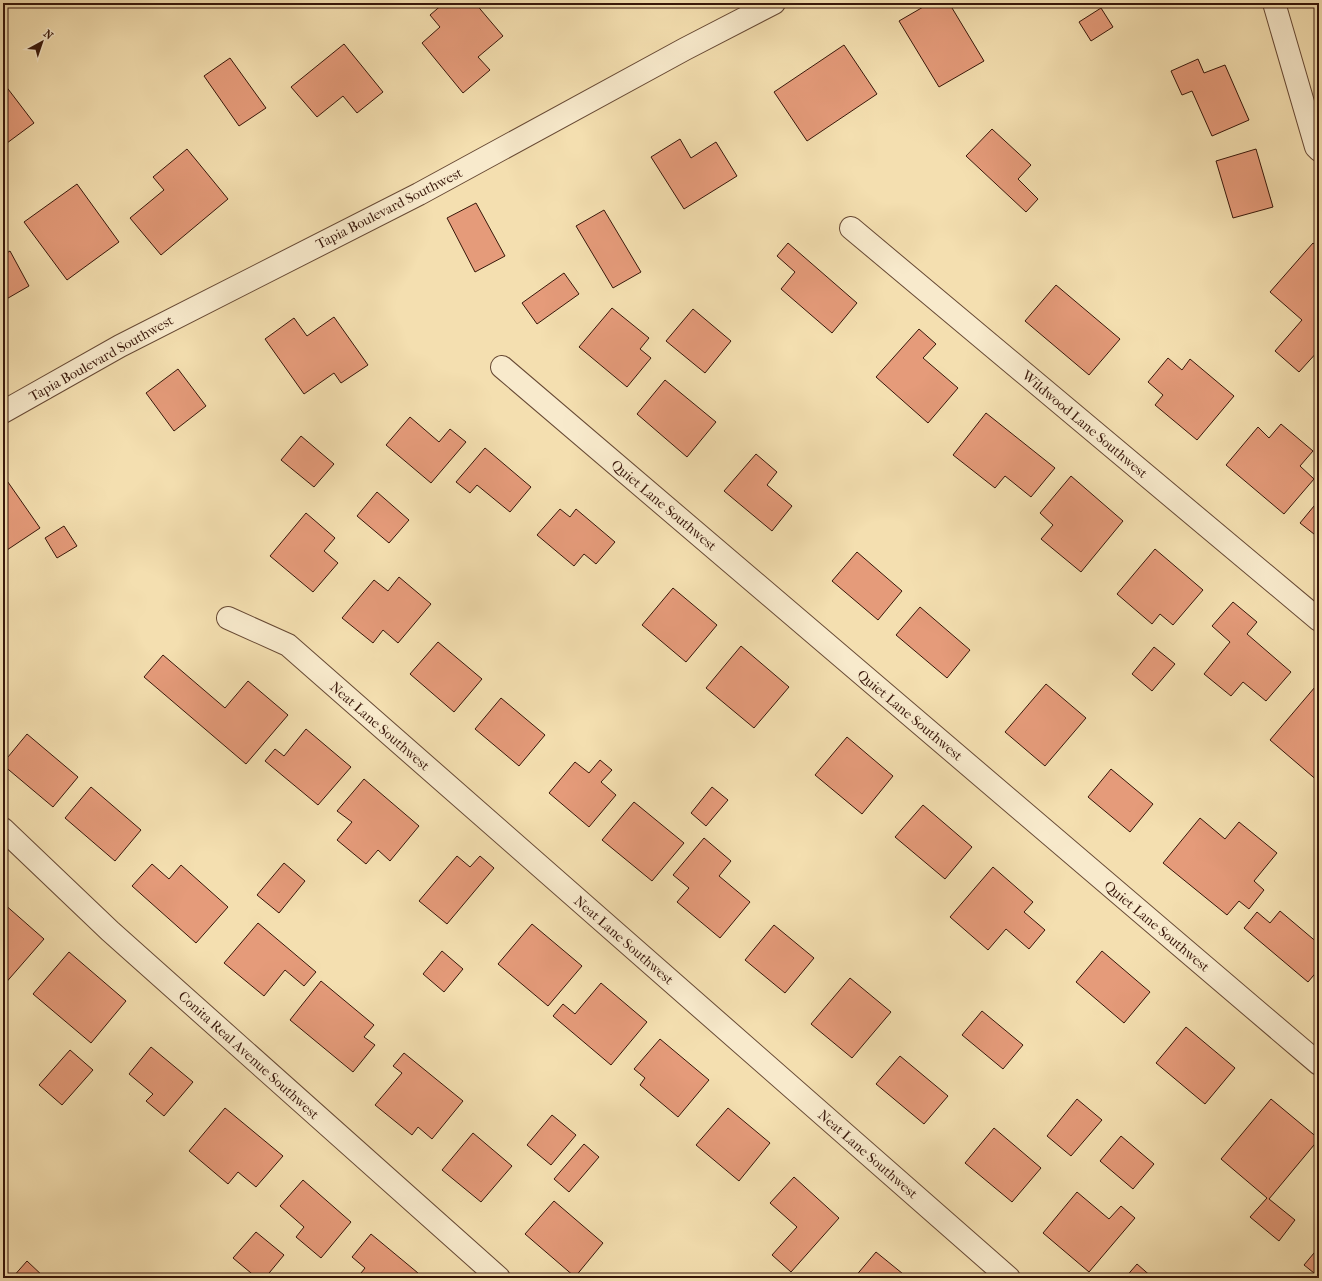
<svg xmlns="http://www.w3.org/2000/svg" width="1322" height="1281" font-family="'IM FELL French Canon',serif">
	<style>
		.building { fill: #e59b7a; stroke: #38170a }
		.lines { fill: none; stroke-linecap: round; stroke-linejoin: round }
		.minor-casing { stroke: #674934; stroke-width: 24 }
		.tertiary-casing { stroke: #674934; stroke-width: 24 }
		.minor { stroke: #f8eacc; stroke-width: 22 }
		.tertiary { stroke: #f8eacc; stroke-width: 22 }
		.labels { text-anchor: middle; stroke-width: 3.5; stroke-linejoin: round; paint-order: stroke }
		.street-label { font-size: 14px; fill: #38170a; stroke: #f8eacc }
	</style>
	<rect width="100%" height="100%" fill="#f4dfb0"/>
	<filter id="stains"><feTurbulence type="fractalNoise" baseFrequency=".005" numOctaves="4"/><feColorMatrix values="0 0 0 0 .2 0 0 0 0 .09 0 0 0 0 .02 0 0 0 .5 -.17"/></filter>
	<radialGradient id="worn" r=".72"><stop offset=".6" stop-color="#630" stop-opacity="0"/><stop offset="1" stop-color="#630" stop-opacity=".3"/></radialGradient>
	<path class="building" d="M444 3H475L503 36 478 57 490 70 463 93 422 43 440 27 430 15Z
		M930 3H949L984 61 939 87 899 21Z
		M1101 8 1113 27 1091 41 1079 22Z
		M344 44 383 92 357 113 343 96 317 117 291 87Z
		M844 45 877 94 807 141 774 92Z
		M230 58 266 108 239 126 204 76Z
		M1198 59 1204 73 1225 65 1249 120 1212 136 1192 91 1182 95 1171 71Z
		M5 85 34 123 3 146V86Z
		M992 129 1031 165 1018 179 1038 199 1026 212 966 156Z
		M680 139 691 158 716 142 737 176 684 209 651 157Z
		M187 149 228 199 161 255 130 218 164 190 153 177Z
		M1256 149 1273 207 1233 218 1216 161Z
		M77 184 119 242 67 280 24 222Z
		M476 203 505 256 475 272 447 218Z
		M604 210 641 272 613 288 576 226Z
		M788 243 857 303 832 333 781 289 795 272 777 256Z
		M1313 243 1319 248V350L1299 372 1275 351 1302 320 1270 292Z
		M10 251 29 286 3 301V255Z
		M564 273 579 294 537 324 522 303Z
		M1056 285 1120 339 1089 375 1025 321Z
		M612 308 649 338 640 349 651 358 627 387 579 347Z
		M693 309 731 341 705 373 666 341Z
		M334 317 368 365 341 383 334 373 304 394 265 339 294 318 307 336Z
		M919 329 936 344 923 358 958 388 928 423 876 377Z
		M1168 358 1182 370 1190 359 1234 396 1197 440 1155 405 1163 395 1148 382Z
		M178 369 206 406 174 431 146 393Z
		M665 380 716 422 687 457 637 414Z
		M986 413 1055 468 1031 497 1005 476 995 488 953 455Z
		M410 417 439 442 450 429 466 442 431 483 386 445Z
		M1281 424 1313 451 1300 466 1314 479 1284 514 1226 465 1258 427 1269 438Z
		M301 436 334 464 314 487 281 460Z
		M485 448 531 487 510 512 477 485 470 493 456 482Z
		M756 454 777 472 767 485 792 506 772 531 724 491Z
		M3 475 40 528 4 552 3 550Z
		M1071 476 1123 521 1081 572 1041 539 1053 525 1040 513Z
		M377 492 409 520 389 543 357 516Z
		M1319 500V538L1300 523Z
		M560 509 570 517 576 509 615 542 596 564 584 554 574 566 537 535Z
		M306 513 335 538 324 551 338 563 313 592 270 556Z
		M64 526 77 546 57 558 45 538Z
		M1155 549 1203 590 1173 625 1160 614 1152 624 1117 594Z
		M857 552 902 591 878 620 832 581Z
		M399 577 431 604 398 643 383 630 373 643 342 618 374 580 388 591Z
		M673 588 717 625 686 662 642 625Z
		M1233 602 1257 622 1247 634 1291 672 1266 701 1243 682 1231 696 1204 674 1230 642 1212 626Z
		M920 607 970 650 947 678 896 635Z
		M438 642 482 679 454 712 410 674Z
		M741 646 789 687 754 728 706 688Z
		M1154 647 1175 664 1152 691 1132 674Z
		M163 655 225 708 248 681 288 715 246 764 144 677Z
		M1046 684 1086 718 1045 766 1005 732Z
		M1315 687 1319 691V782L1270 740Z
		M501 698 545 735 519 766 475 729Z
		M306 729 351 767 318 805 265 761 275 749 284 756Z
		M27 734 78 777 53 807 3 765V763Z
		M847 737 893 776 862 814 815 775Z
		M600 760 612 770 601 782 616 795 589 827 549 793 575 762 589 773Z
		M1111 769 1153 804 1130 832 1088 797Z
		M364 779 419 826 390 861 378 850 366 864 337 840 352 822 337 811Z
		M91 787 141 830 115 861 65 818Z
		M712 787 728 800 706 826 691 813Z
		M634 802 684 843 652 881 602 840Z
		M923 805 972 847 945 879 895 837Z
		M1200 818 1225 839 1239 822 1277 853 1254 881 1264 890 1249 909 1239 901 1227 915 1163 863Z
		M704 838 731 861 719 876 750 902 720 938 677 902 689 888 673 875Z
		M457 856 470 867 480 856 494 868 447 924 419 901Z
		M284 863 305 881 279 913 257 895Z
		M152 864 169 879 181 865 228 907 196 943 132 886Z
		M993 867 1033 902 1024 912 1045 930 1029 949 1006 929 988 950 950 917Z
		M3 903 44 939 3 986Z
		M1280 911 1319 944V969L1308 982 1244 928 1257 912 1270 923Z
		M258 923 316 972 304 986 285 970 264 996 224 963Z
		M532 924 582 966 548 1006 498 964Z
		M774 925 814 958 785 993 745 960Z
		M442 951 463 969 444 992 423 974Z
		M1102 951 1150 992 1124 1023 1076 982Z
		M69 952 126 1001 91 1043 33 994Z
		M850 978 891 1012 852 1058 811 1024Z
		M321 981 374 1025 364 1037 375 1045 353 1072 290 1020Z
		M601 983 647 1022 611 1065 553 1016 563 1004 575 1014Z
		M982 1011 1023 1045 1003 1069 962 1035Z
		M1186 1027 1235 1068 1205 1104 1156 1063Z
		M660 1039 709 1080 678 1117 640 1085 645 1078 634 1069Z
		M151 1047 193 1082 164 1116 146 1101 153 1094 129 1074Z
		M70 1050 93 1070 62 1105 39 1085Z
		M404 1053 463 1101 432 1139 418 1127 412 1135 375 1105 402 1073 393 1066Z
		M900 1056 948 1096 924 1124 876 1084Z
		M1077 1099 1102 1120 1071 1156 1047 1136Z
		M1271 1099 1319 1139 1269 1199 1295 1220 1279 1241 1250 1217 1267 1198 1221 1159Z
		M225 1108 283 1156 256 1187 238 1172 228 1184 189 1151Z
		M728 1108 770 1143 739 1181 696 1145Z
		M552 1115 576 1135 551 1165 527 1145Z
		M994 1128 1041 1168 1012 1202 965 1163Z
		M473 1133 512 1166 481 1202 442 1170Z
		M1121 1136 1154 1164 1133 1189 1100 1161Z
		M584 1144 599 1157 569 1192 554 1179Z
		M794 1177 839 1218 791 1272 772 1255 797 1227 770 1203Z
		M303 1180 351 1222 321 1258 296 1237 304 1227 280 1206Z
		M1077 1192 1109 1219 1121 1206 1135 1218 1089 1272 1043 1233Z
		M554 1201 603 1243 575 1277 525 1234Z
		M256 1232 284 1255 265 1278H257L233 1258Z
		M371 1234 418 1273 413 1278H357L365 1268 352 1257Z
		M1319 1247V1277L1304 1265Z
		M876 1252 908 1278H854Z
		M27 1261 45 1278H12Z
		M1137 1264 1153 1278H1125Z"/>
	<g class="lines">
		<defs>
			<path id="minor" d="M851 228 1319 620
				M502 367 1319 1064
				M228 618 288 645 1009 1278"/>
			<path id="tertiary" d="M1274 3 1316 147 1319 150
				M3 412 120 346 419 194 685 49 774 3
				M3 829 110 931 499 1278"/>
		</defs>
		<use href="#minor" class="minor-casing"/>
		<use href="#tertiary" class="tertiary-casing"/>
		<use href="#minor" class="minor"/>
		<use href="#tertiary" class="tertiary"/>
	</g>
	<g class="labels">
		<g class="street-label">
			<text transform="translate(389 208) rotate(-27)" y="5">Tapia Boulevard Southwest</text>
			<text transform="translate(101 358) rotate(-29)" y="5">Tapia Boulevard Southwest</text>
			<text transform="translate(1085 424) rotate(40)" y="5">Wildwood Lane Southwest</text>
			<text transform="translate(664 505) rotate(40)" y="5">Quiet Lane Southwest</text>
			<text transform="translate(910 715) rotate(40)" y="5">Quiet Lane Southwest</text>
			<text transform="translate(380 726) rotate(41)" y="5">Neat Lane Southwest</text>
			<text transform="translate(1157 926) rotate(40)" y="5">Quiet Lane Southwest</text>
			<text transform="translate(624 940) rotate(41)" y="5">Neat Lane Southwest</text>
			<text transform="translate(249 1055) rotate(42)" y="5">Conita Real Avenue Southwest</text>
			<text transform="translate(868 1154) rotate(41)" y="5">Neat Lane Southwest</text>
		</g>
	</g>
	<rect width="1322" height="1281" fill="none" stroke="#f4dfb0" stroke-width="16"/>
	<rect x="4" y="4" width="1314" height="1273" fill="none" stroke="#38170a" stroke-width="2"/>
	<rect x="8" y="8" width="1306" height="1265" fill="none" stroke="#38170a"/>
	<g transform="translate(42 42) rotate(40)" stroke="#f8eacc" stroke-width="3" paint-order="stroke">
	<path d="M0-3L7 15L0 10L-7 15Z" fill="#38170a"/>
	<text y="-6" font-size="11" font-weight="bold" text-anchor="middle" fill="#38170a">N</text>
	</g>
	<rect width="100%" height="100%" filter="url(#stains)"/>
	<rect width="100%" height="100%" fill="url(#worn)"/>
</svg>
